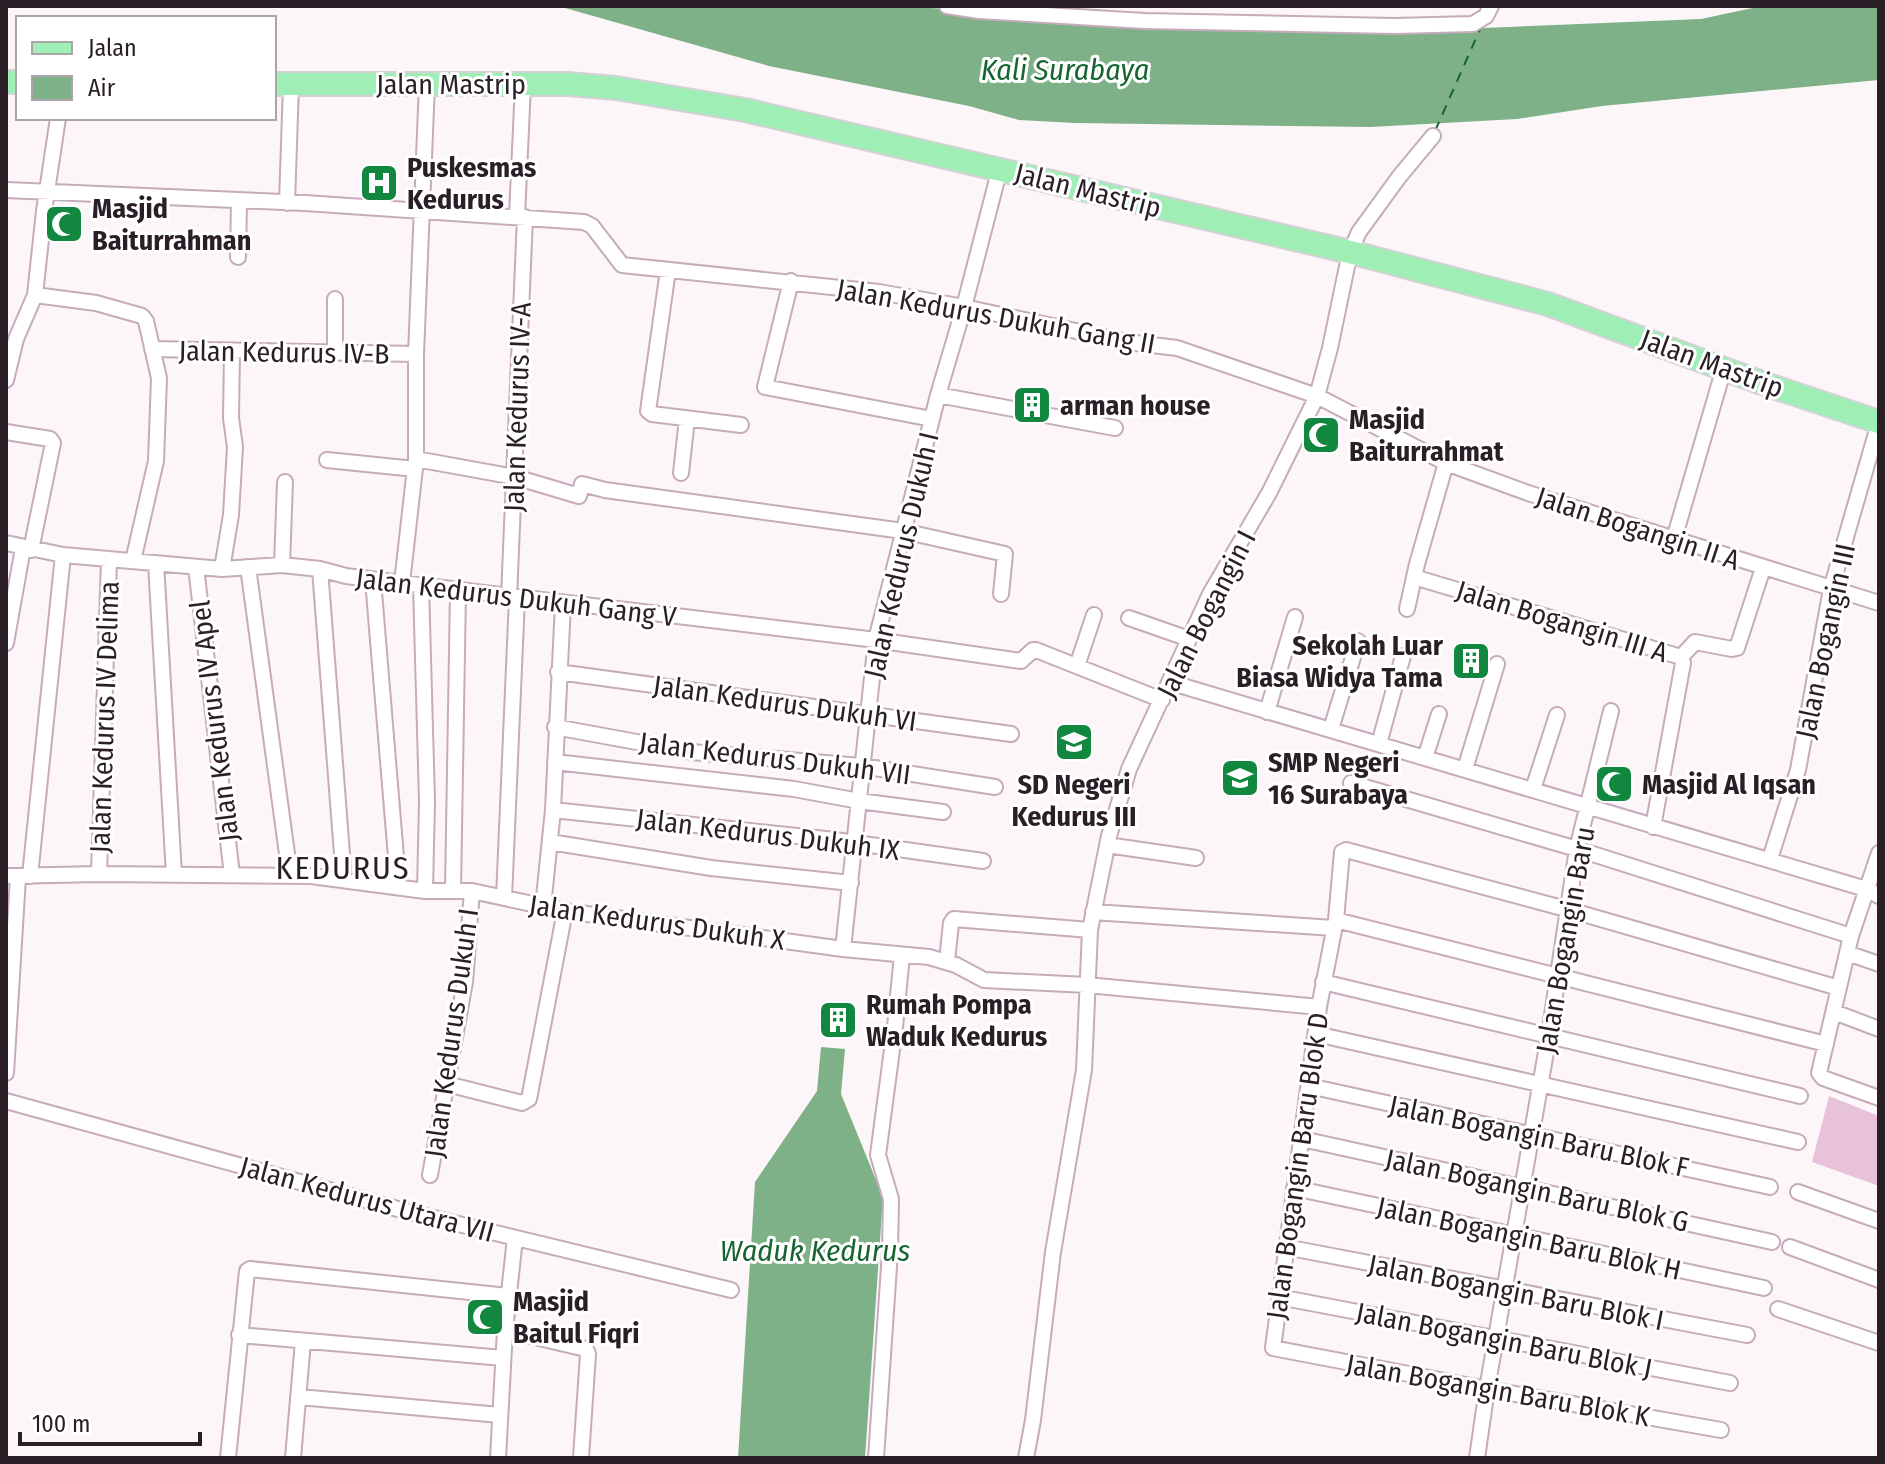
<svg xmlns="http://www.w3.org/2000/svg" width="1885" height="1464" font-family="'Fira Sans Condensed',sans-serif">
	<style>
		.green { fill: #e7c2da }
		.water { fill: #7eb188 }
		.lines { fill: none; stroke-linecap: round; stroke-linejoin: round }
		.ferry { stroke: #166431; stroke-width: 2; stroke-dasharray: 10 8; stroke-linecap: butt }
		.street-casing { stroke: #c6abbc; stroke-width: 18 }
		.primary-casing { stroke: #d4d2d4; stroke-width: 26 }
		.street { stroke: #fff; stroke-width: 14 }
		.primary { stroke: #9eeeb5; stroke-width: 22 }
		.labels { text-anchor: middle; stroke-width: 6; stroke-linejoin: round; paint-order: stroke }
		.street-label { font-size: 28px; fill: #2a1f26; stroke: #fff }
		.poi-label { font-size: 28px; font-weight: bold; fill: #2a1f26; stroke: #fff; text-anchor: start }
		.water-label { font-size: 30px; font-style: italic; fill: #166431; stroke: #fff }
		.quarter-label { font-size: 32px; letter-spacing: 2px; fill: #2a1f26; stroke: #fff }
	</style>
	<rect width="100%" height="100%" fill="#fcf6f9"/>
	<path class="green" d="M1829 1096 1879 1116V1186L1812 1162Z"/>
	<path class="water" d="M558 6H903L1238 29 1483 28 1701 19 1762 6H1879V80L1602 106 1517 119 1371 127 1075 123 1019 120 969 106 769 66Z
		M821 1047 845 1049 841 1094 883 1197 865 1458H738L755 1182 817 1091Z"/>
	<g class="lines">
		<path class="ferry" d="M1435 131 1481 27"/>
		<defs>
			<path id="street" d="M947 6 979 11 1145 21 1394 26 1473 24 1486 16 1491 6
				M6 190 305 203 584 222 592 226 622 265 879 292 964 307 1127 342 1177 348 1317 396 1446 463 1528 493 1879 603
				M287 203 291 85
				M517 216 523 84
				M238 257 239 201
				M668 270 648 411 652 414 741 425
				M791 281 765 387 932 419
				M35 295 96 303 142 316 146 321 159 378 156 461 133 561
				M152 349 416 354
				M335 352V299
				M6 380 16 339 35 295 44 211 58 118
				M938 395 1115 428
				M6 432 50 439 53 443 31 550
				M416 459 515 477 579 496 582 484 605 490 903 531 1005 554 1001 594
				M327 460 415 469
				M681 473 687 419
				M1674 539 1724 368
				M6 543 63 555 222 569 282 565 320 569 346 576 402 583 876 640 1021 661 1033 650H1036L1162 700
				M156 563 174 875
				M282 565 285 482
				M196 567 232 875
				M248 567 290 876
				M222 569 231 515 235 447 231 418 232 351
				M320 569 344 880
				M1414 577 1681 657
				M373 580 396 857 395 887
				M402 583 416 459V354L427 84
				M421 586 427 801 425 891
				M509 597 525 217
				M1407 609 1417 564 1446 463
				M1129 618 1189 639
				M6 643 23 548
				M1681 657 1695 642 1732 649 1737 648 1763 568
				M1077 666 1094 615
				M558 672 1011 734
				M1169 682 1866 889 1879 896
				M1267 712 1295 617
				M555 727 691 752 862 766 995 787
				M1331 729 1358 641
				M1379 744 1403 656
				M1425 758 1439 714
				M555 762 794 789 859 801 943 812
				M1465 769 1497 664
				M1351 783 1577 849 1851 936
				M1533 789 1557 715
				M553 810 835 840 983 861
				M1653 827 1683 663 1681 657
				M550 842 711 868 851 883
				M1107 845 1196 858
				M1879 853 1851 936 1819 1073 1823 1078 1879 1098
				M1770 859 1798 770 1831 589 1879 423
				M99 874 109 559
				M6 876 99 874 311 876 425 891H472L565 911 843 949 929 957 956 965 984 980 1087 985 1319 1007
				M30 876 63 555
				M453 890 458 591
				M504 898 517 598
				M543 907 553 810 563 604
				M1093 912 1334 928
				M1336 920 1826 1044
				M843 949 876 640 938 395 964 307 1000 168
				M1847 953 1879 964
				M947 961 951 923 954 919 1090 930
				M1323 982 1800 1096
				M1834 1012 1879 1029
				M1316 1034 1798 1142
				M6 1073 18 877
				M447 1084 522 1103 529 1099 565 911
				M1309 1086 1770 1187
				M6 1101 405 1211 731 1290
				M1302 1139 1772 1242
				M430 1175 465 982 472 891
				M1294 1188 1764 1288
				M1798 1192 1879 1221
				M1285 1247 1747 1335
				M1790 1247 1879 1280
				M1279 1297 1730 1383
				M1778 1309 1879 1343
				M505 1330 586 1349 588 1354 581 1458
				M239 1335 503 1358
				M299 1397 500 1415
				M1721 1430 1487 1389 1273 1348 1319 1007 1336 920 1342 852 1346 850 1566 909 1839 988
				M228 1458 247 1271 250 1269 508 1296
				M293 1458 303 1341
				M498 1458 505 1330 515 1238
				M876 1458 890 1252 891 1199 878 1155 895 1027 902 955
				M1026 1458 1033 1420 1053 1252 1084 1070 1090 930 1109 836 1129 769 1210 594 1269 493 1317 396 1330 348 1350 252 1359 232 1399 177 1433 136
				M1477 1458 1487 1389 1549 1035 1577 849 1611 711"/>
			<path id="primary" d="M6 82H18
				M274 84H568L616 88 745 110 1350 252 1548 304 1762 383 1879 422"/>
		</defs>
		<use href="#street" class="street-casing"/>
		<use href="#primary" class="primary-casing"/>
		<use href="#street" class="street"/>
		<use href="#primary" class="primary"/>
	</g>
	<defs>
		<symbol id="hospital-square" viewBox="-11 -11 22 22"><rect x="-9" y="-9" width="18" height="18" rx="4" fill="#118740" stroke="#fff"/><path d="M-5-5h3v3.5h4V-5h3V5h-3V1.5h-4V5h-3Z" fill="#fff"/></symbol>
		<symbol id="mosque-square" viewBox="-11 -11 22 22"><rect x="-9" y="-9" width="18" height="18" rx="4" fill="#118740" stroke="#fff"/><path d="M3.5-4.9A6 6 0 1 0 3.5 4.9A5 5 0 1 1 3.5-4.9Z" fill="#fff"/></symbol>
		<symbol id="building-square" viewBox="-11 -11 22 22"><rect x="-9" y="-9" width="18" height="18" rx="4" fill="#118740" stroke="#fff"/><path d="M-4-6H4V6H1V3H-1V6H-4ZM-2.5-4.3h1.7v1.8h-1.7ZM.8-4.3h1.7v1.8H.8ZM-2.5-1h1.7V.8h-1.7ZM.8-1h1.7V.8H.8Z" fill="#fff"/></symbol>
		<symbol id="school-square" viewBox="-11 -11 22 22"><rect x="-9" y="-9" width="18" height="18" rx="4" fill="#118740" stroke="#fff"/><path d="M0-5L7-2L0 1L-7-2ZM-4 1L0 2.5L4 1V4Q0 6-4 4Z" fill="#fff"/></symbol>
	</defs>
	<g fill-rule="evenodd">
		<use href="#hospital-square" x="357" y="161" width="44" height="44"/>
		<use href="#mosque-square" x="42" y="202" width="44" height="44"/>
		<use href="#building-square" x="1010" y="383" width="44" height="44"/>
		<use href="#mosque-square" x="1299" y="413" width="44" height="44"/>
		<use href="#building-square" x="1449" y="639" width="44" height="44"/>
		<use href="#school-square" x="1052" y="720" width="44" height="44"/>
		<use href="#school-square" x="1218" y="756" width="44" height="44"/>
		<use href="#mosque-square" x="1592" y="762" width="44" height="44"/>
		<use href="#building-square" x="816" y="998" width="44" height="44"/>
		<use href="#mosque-square" x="463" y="1295" width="44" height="44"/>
	</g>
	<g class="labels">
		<g class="street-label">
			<text x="451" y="94">Jalan Mastrip</text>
			<text transform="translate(1088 190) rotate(14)" y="10">Jalan Mastrip</text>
			<text transform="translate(996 316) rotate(10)" y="10">Jalan Kedurus Dukuh Gang II</text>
			<text transform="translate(284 352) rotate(1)" y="10">Jalan Kedurus IV-B</text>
			<text transform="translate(1712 363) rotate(20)" y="10">Jalan Mastrip</text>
			<text transform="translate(517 407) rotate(-88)" y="10">Jalan Kedurus IV-A</text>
			<text transform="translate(1638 528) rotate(18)" y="10">Jalan Bogangin II A</text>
			<text transform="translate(901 555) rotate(-77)" y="10">Jalan Kedurus Dukuh I</text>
			<text transform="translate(516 597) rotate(7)" y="10">Jalan Kedurus Dukuh Gang V</text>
			<text transform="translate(1206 614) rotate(-63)" y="10">Jalan Bogangin I</text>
			<text transform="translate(1562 621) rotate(17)" y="10">Jalan Bogangin III A</text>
			<text transform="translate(1825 641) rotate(-78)" y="10">Jalan Bogangin III</text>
			<text transform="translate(785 703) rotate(8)" y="10">Jalan Kedurus Dukuh VI</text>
			<text transform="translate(104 717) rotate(-88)" y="10">Jalan Kedurus IV Delima</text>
			<text transform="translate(214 721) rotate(-97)" y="10">Jalan Kedurus IV Apel</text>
			<text transform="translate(775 758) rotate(7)" y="10">Jalan Kedurus Dukuh VII</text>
			<text transform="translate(768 834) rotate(7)" y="10">Jalan Kedurus Dukuh IX</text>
			<text transform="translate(657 922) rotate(8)" y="10">Jalan Kedurus Dukuh X</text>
			<text transform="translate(1565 940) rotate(-80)" y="10">Jalan Bogangin Baru</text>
			<text transform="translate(451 1033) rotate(-82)" y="10">Jalan Kedurus Dukuh I</text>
			<text transform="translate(1539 1136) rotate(12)" y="10">Jalan Bogangin Baru Blok F</text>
			<text transform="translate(1297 1166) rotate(-82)" y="10">Jalan Bogangin Baru Blok D</text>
			<text transform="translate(1537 1190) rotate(12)" y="10">Jalan Bogangin Baru Blok G</text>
			<text transform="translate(367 1199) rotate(15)" y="10">Jalan Kedurus Utara VII</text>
			<text transform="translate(1529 1238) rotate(12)" y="10">Jalan Bogangin Baru Blok H</text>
			<text transform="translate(1516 1292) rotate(11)" y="10">Jalan Bogangin Baru Blok I</text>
			<text transform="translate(1504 1340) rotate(11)" y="10">Jalan Bogangin Baru Blok J</text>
			<text transform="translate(1498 1390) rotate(10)" y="10">Jalan Bogangin Baru Blok K</text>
		</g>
		<g class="poi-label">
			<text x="407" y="177">Puskesmas<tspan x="407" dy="32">Kedurus</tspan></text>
			<text x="92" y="218">Masjid<tspan x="92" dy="32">Baiturrahman</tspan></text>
			<text x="1060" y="415">arman house</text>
			<text x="1349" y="429">Masjid<tspan x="1349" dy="32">Baiturrahmat</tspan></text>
			<text x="1443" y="655" text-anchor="end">Sekolah Luar<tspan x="1443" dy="32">Biasa Widya Tama</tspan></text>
			<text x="1268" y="772">SMP Negeri<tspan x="1268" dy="32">16 Surabaya</tspan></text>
			<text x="1074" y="794" text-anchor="middle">SD Negeri<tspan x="1074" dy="32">Kedurus III</tspan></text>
			<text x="1642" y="794">Masjid Al Iqsan</text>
			<text x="866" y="1014">Rumah Pompa<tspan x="866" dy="32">Waduk Kedurus</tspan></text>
			<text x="513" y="1311">Masjid<tspan x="513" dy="32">Baitul Fiqri</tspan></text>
		</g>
		<g class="water-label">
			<text x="1065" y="80">Kali Surabaya</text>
			<text x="815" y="1261">Waduk Kedurus</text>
		</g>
		<g class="quarter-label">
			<text x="343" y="879">KEDURUS</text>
		</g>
	</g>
	<rect width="1885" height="1464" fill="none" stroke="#2a1f26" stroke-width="16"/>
	<rect x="16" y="16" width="260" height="104" fill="#ffffff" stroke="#aaa5a8" stroke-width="2"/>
	<rect x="32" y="42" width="40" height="12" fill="#9eeeb5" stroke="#aaa5a8" stroke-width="2"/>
	<text x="88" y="56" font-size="24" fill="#2a1f26">Jalan</text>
	<rect x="32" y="76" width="40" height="24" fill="#7eb188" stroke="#aaa5a8" stroke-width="2"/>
	<text x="88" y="96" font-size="24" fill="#2a1f26">Air</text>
	<path d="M20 1432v12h180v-12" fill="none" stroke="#2a1f26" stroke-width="4"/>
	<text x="32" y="1432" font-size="24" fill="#2a1f26" stroke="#ffffff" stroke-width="6" paint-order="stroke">100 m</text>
</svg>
